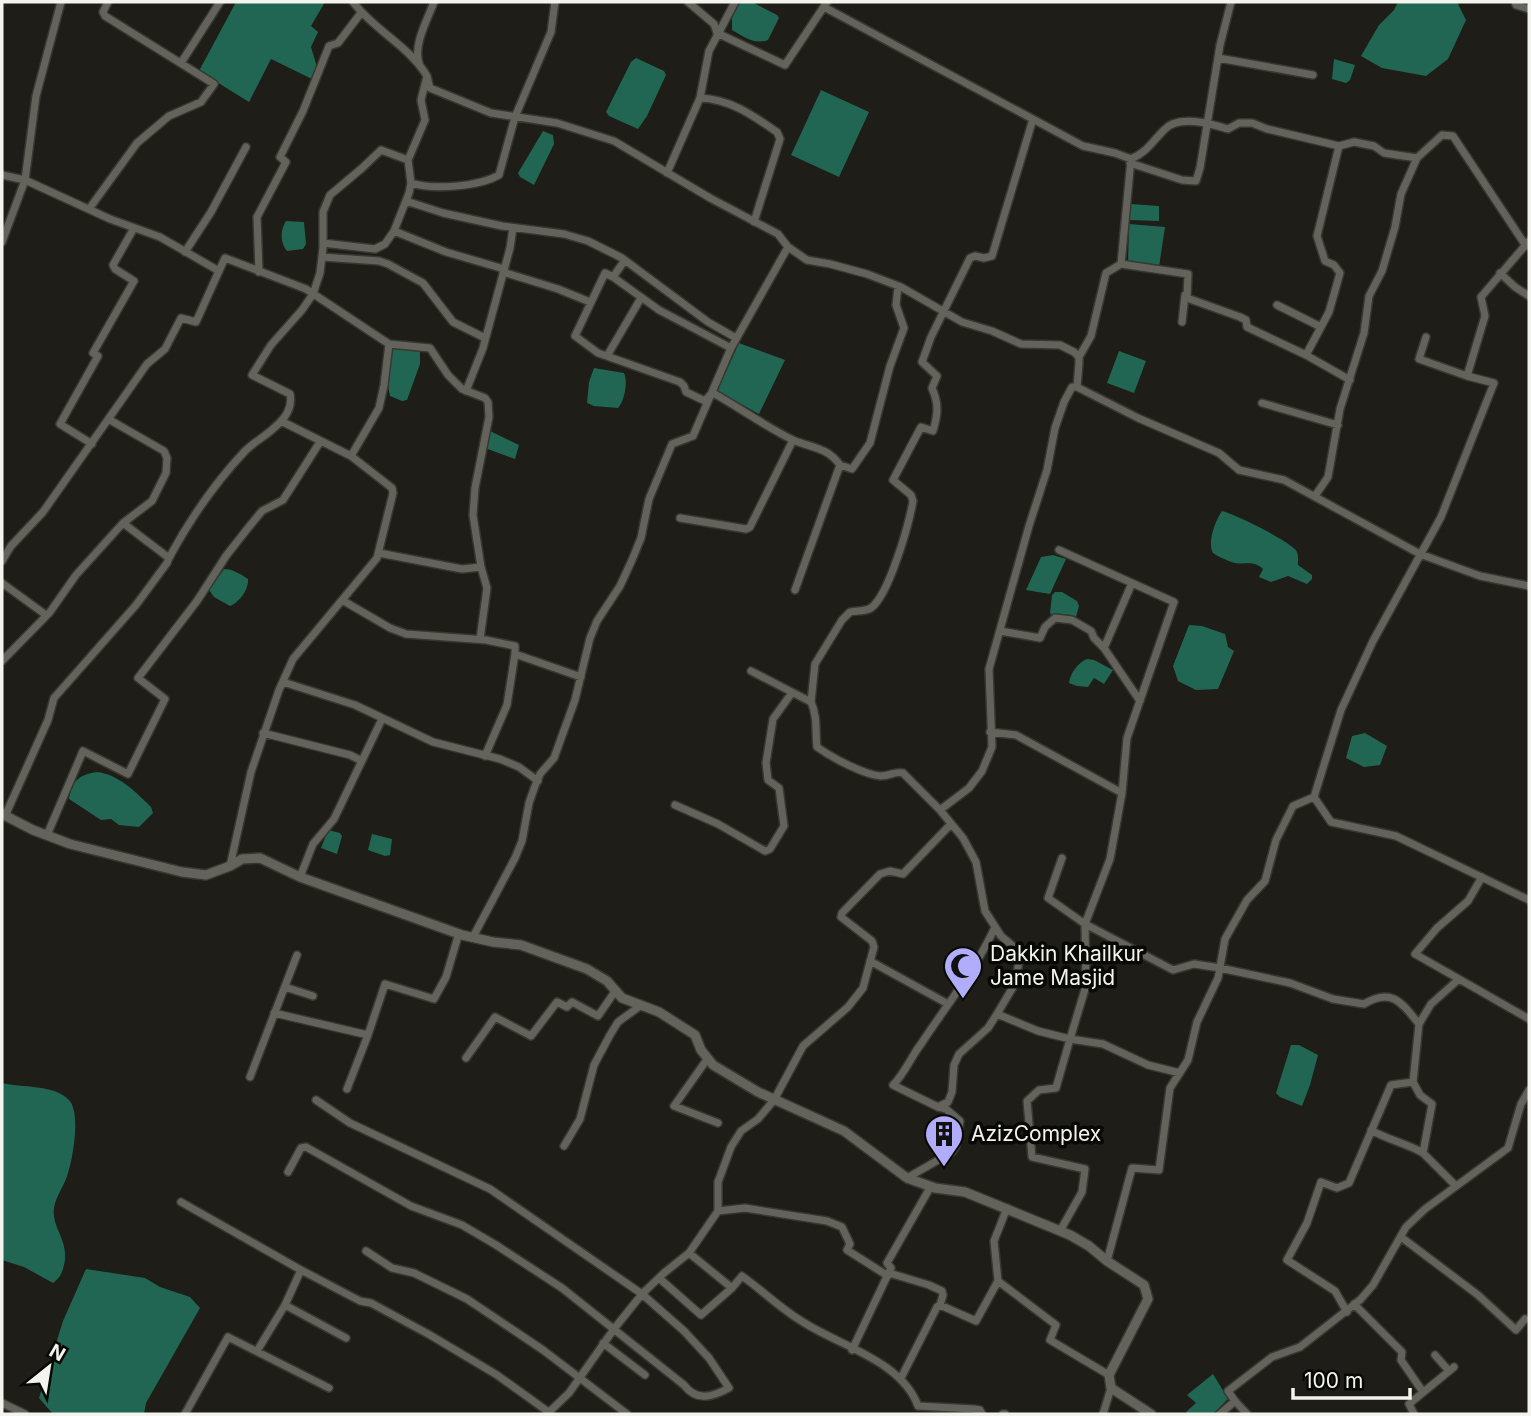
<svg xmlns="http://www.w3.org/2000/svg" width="1531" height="1416" font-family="Inter,sans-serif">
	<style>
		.water { fill: #216652 }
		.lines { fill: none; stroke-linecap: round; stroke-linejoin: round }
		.minor-casing { stroke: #373733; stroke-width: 10 }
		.tertiary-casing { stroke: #373733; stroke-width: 12 }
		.minor { stroke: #64635b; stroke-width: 7 }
		.tertiary { stroke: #64635b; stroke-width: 9 }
		.labels { text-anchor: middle; stroke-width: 7; stroke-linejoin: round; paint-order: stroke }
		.poi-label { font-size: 21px; fill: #f4f4ef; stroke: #080805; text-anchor: start }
	</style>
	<rect width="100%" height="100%" fill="#1e1d17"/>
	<path class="water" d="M236 2H325L311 26 318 32 311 47 317 67 312 79 271 59 249 102 199 71Z
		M740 2H752L777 15 779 18 768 40C754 45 744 37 732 30V16Z
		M1398 2H1457L1466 20 1448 59 1426 76 1382 68 1361 56 1379 25 1394 10Z
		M636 58 664 71 666 75 647 116 638 129 609 116 606 112 631 62Z
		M1334 59 1355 65 1350 80 1346 83 1332 79Z
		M821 90 869 112 839 177 791 155Z
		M543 131 553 135 554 144 534 185 520 177 518 173Z
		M1131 204 1159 206V221L1129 220Z
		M286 221 304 222 306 244 303 249 287 251C280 243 280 230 286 221Z
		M1129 224 1165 227 1159 267 1128 264Z
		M739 343 785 360 759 414 717 391Z
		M392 348 420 351V364L407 400 402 401 390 396 388 386Z
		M1119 351 1146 361 1134 393 1107 383Z
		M594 368 624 373C628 382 625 400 618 408L594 406 587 403 589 382Z
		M490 431 519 445 515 459 485 448Z
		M1222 511C1237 515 1283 538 1295 549 1299 553 1298 559 1298 565L1312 575V579L1307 584 1288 576 1271 582 1259 577 1263 569C1253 560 1246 565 1235 563 1228 561 1219 557 1213 553 1207 543 1215 521 1222 511Z
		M1053 555 1066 559 1050 594 1026 590 1041 557Z
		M224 569C232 569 241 574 248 579 249 589 240 602 230 606L214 597 209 590Z
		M1055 592H1062L1077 601 1079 606 1076 617 1062 614 1054 617 1050 613 1052 595Z
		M1189 625 1202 626 1225 634 1228 647 1234 651 1218 689 1196 690 1178 681 1173 666Z
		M1087 659 1094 660 1113 670 1104 684 1094 678 1088 687 1077 686 1069 683C1070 673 1079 662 1087 659Z
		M1365 733 1387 746 1380 765 1364 767 1346 758 1352 736Z
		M97 772C118 774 137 793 151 807L153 813 139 827 119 825 111 819 101 820 69 799C72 781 78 775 97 772Z
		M328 830 340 833 342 836 337 854 321 848Z
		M372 834 392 839 390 855 385 856 368 850Z
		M1291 1045H1299L1318 1055 1310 1085 1302 1106 1280 1097 1276 1093Z
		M2 1083C21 1088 54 1084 69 1100 81 1113 73 1157 68 1173 65 1185 56 1195 54 1208 51 1228 70 1241 64 1265 62 1273 60 1278 53 1283L24 1267 2 1260Z
		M86 1269 145 1278 160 1287 190 1297 200 1308 146 1403 144 1414H53L39 1398 63 1321Z
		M1213 1374 1228 1399 1213 1414H1187L1186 1412 1196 1403 1187 1395Z"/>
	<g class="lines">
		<defs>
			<path id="minor" d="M688 2 714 24 717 33 785 65 827 2
				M1515 2 1516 5 1529 9
				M824 7 1083 146 1115 153 1131 159
				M1218 58 1313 75
				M181 63 220 2
				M419 63C413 44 428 19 434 2
				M427 76 430 88 491 113 557 123 614 141 710 198 778 234 788 247 807 260 830 264 867 274 901 287 962 322 992 331 1021 344 1060 345 1074 352 1079 357V363L1077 387H1072L1064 402 1055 428 1047 470 1029 526 989 669 992 747 982 771 969 788 940 810 903 773C894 771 890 776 881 776 864 775 831 757 817 747 815 731 818 718 811 702L751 671
				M700 98C730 99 752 115 777 132L780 139 754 222
				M1417 158 1442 135 1453 136 1526 246
				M1131 159C1147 152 1152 142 1164 130 1178 114 1211 124 1228 129L1239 123H1252L1267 129 1339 146 1354 142 1374 146 1384 153 1417 158 1401 194 1395 227 1382 271 1369 296 1364 333 1340 409 1328 477 1315 496
				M1130 163 1182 180 1196 181 1200 168 1220 45 1231 2
				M667 173 700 98 709 51 735 2
				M2 175 25 180 110 219 160 237 219 271 225 258 306 289 389 344 384 385 379 408 351 456 392 488 393 493 377 558 293 659 279 690 251 772 230 866
				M411 183C433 190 478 187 499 175L515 117 551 32 555 2
				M406 201 443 213 502 226 564 234 588 241 622 258 708 322 736 338
				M89 209 137 143 169 116 201 102 214 84 105 16 103 12 108 2
				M394 231 446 252 504 269
				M2 242 25 180 36 96 61 2
				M323 243 375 249 385 244 394 231 409 193 411 183 408 160 425 120 421 100 427 76C409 46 374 30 353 2
				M185 252 211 212 246 147
				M322 257 379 261 388 264 423 283 453 322 485 338
				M625 260 613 277 605 273 575 336 598 353 680 382 684 386 686 392 705 401 711 394
				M1121 264 1188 274 1187 298 1240 317 1246 320 1247 327 1306 355 1350 380
				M259 272 257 217 286 162 280 157 303 111 329 46 338 43 361 13
				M503 272 558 289 590 302
				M1500 273 1515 287 1529 296
				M613 277 659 310 731 348
				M1277 305 1321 327
				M1182 322 1185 295
				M1426 337 1419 359 1467 376 1485 316 1481 297 1529 241
				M389 344 430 348 448 375 462 389 485 398 488 402 489 417 475 488 473 515 481 567 487 588 480 639
				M1306 355 1329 312 1340 273 1334 265 1325 261 1317 236 1339 146
				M607 356 641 298
				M1079 357 1091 336 1106 273 1121 264 1131 159
				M1077 387 1138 418 1219 453 1239 470 1284 480 1420 554 1480 576 1529 586
				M466 391 483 348 510 248 513 228
				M713 393C740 408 766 427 793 440 812 448 827 447 840 465
				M1262 403 1338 425
				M281 421 351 456
				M92 444 60 424 98 356 93 353 134 281 115 269 113 265 134 228
				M680 518 746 529 750 527 793 440
				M123 523 169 558C190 519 214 484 245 451 254 442 266 436 275 427 285 419 293 407 290 394L252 375 271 345 302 310 313 294 320 273 323 248V212L330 195 361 169 381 150 408 160
				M1059 550 1174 602 1127 738 1122 793
				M379 553 462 569 481 567
				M2 561 11 546 43 512 147 364 165 349 181 318 196 322 219 271
				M2 583 46 615
				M795 590 840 465 852 469 870 443 890 366 904 328 896 305 898 286
				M342 600 390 628 406 634 486 640 515 646V654L581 677
				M1000 631 1040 638 1045 627 1055 618 1072 620 1091 631 1094 638 1104 648 1132 583
				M1104 648 1140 701
				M2 661 50 612 76 575 123 523 152 501 166 473 167 458 164 451 110 420
				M283 682 355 705 433 742 500 759 519 767 538 781
				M811 702 815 664 842 620 850 612C857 610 865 612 871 608 889 595 909 524 913 501L911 495 893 480 921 427 933 431C938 414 939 404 932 388L937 376 922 362 931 337 970 258 975 256 984 258 992 256 1033 119
				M990 732 1016 735 1122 793 1110 859 1085 924 1048 898 1062 858
				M263 733 350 755 362 761
				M485 756 507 705 515 654
				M1314 797 1331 822 1396 836 1529 900
				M675 805 718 824 765 851 770 849 784 826 779 788 768 780 766 763 773 719 791 694
				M940 810 963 838 976 862 985 911 1001 936 1020 952 1016 982 997 1014 1038 1031 1070 1039 1056 1088 1039 1090 1027 1101 1032 1157 1085 1169 1082 1192 1060 1231
				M5 816 48 720 54 698 136 605 167 563 169 558
				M47 835 83 751 128 774 165 699 138 678 197 601 226 556 248 528 262 511 283 500 320 442
				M300 877 313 844 334 819 382 719
				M473 937 515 858 522 841 529 803 535 786 540 774 554 758 575 700 590 638 597 621 620 586 632 560 641 538 649 499 672 444 693 436 731 348 788 247
				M870 961 948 1004
				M1459 979 1415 954 1437 928 1468 901 1482 877
				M285 987 313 996
				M274 1013 368 1035 385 984 434 999 446 977 459 933
				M466 1058 495 1017 531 1036 557 1002 567 1007 572 1002 598 1016 616 990
				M708 1058 674 1106 718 1123
				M1180 1073 1148 1065 1103 1044 1070 1039 1086 986 1085 924 1173 970 1194 964 1220 968 1290 983 1333 999 1364 1004C1392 987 1402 1003 1419 1024L1431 1004 1459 979 1529 1019
				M250 1077 297 955
				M1413 1082 1419 1024
				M347 1089 368 1035
				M938 1107 948 1102 952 1092 954 1065 959 1054 988 1028 997 1014
				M1371 1130C1388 1140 1406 1143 1423 1153
				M564 1146 580 1119 594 1065 610 1035 618 1022 640 1006
				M288 1172 301 1148 306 1147 411 1206 462 1225 496 1245 562 1288 684 1385C697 1402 712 1397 729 1388L709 1358 684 1331 642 1294 490 1189 350 1123 316 1100
				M907 1178 952 1152 956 1146 960 1121 946 1109 938 1107 893 1085C905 1073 911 1057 921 1044 946 1006 976 969 995 927
				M181 1202 301 1270
				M1007 1208 994 1241 998 1281 1056 1325 1050 1340 1109 1375
				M718 1211V1182L731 1147 741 1131 758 1119 774 1100 803 1046 848 1007 863 988 874 947 872 941 841 917 842 913 880 874 890 871 903 874 951 824
				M1401 1237 1478 1295 1516 1330 1525 1319
				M366 1251 392 1268 414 1273 467 1299 543 1350 627 1414
				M689 1253 732 1288 742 1276C763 1291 781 1309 803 1322 840 1346 902 1361 918 1406L974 1409 980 1410 982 1414
				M1107 1261 1132 1168 1159 1170 1170 1088 1188 1060 1197 1022 1218 978 1225 939 1247 900 1265 881 1276 840 1293 806 1314 797 1341 710 1373 641 1441 517 1494 383 1467 376
				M889 1273 929 1285 942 1291 943 1295 940 1305
				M659 1278 701 1315 732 1288
				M1354 1304 1402 1352 1401 1360 1423 1392
				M285 1305 346 1338
				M1347 1312 1335 1291 1287 1260 1307 1223 1321 1182 1337 1188 1349 1183 1391 1085 1413 1082 1420 1095 1432 1104 1423 1153 1456 1186
				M603 1343 645 1375
				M852 1350 891 1268 887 1263 931 1186
				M257 1351 285 1305 301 1270 360 1301 371 1303 430 1335 497 1375 550 1413
				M1435 1355 1449 1371
				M901 1378 937 1307 940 1305 976 1321 998 1281
				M1235 1401 1247 1414
				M2 1403 25 1414
				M185 1414 228 1337 329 1388
				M547 1414 569 1393 614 1329 642 1294 664 1273 689 1253 718 1211 745 1208 827 1221 842 1227 850 1244 847 1250 888 1276
				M1003 1414H1005
				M1103 1414 1111 1388
				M1220 1414 1235 1401 1228 1391 1272 1357 1300 1347 1360 1300 1373 1285 1406 1227 1425 1209 1508 1148 1521 1104 1529 1090
				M1414 1414 1409 1404 1454 1367"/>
			<path id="tertiary" d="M2 814 33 830 70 844 182 872 206 875 230 866 242 859 260 858 300 877 462 935 493 942 521 945 587 969 607 981 622 998 659 1012 695 1035 701 1050 713 1065 758 1092 844 1131 907 1178 935 1188 965 1192 1070 1235 1089 1246 1107 1261 1144 1285 1148 1299 1109 1375 1111 1388 1151 1414"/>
		</defs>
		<use href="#minor" class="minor-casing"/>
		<use href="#tertiary" class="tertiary-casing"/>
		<use href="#minor" class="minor"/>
		<use href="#tertiary" class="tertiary"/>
	</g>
	<defs>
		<symbol id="mosque-pin" viewBox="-11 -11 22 30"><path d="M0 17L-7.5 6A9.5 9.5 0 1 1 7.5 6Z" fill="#b1adfa" stroke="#080805"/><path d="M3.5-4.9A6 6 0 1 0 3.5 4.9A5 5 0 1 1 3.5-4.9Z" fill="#111"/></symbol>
		<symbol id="building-pin" viewBox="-11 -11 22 30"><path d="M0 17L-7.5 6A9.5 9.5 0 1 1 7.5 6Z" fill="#b1adfa" stroke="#080805"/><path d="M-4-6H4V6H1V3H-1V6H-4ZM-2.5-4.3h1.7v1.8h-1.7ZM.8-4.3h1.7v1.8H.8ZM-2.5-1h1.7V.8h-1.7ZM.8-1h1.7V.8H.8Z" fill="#111"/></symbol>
	</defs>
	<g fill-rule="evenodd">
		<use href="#mosque-pin" x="941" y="944" width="44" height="60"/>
		<use href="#building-pin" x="922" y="1112" width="44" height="60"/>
	</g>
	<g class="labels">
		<g class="poi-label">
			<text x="990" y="961">Dakkin Khailkur<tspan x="990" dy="24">Jame Masjid</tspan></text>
			<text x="971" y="1141">AzizComplex</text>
		</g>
	</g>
	<rect width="1531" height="1416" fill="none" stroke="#f4f4ef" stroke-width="7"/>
	<g transform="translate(49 1367) rotate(30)" stroke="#080805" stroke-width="5" paint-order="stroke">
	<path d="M0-5L12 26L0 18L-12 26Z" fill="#f4f4ef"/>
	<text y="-10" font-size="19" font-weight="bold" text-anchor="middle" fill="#f4f4ef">N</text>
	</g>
	<path d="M1293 1388v10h117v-10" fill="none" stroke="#f4f4ef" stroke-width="3.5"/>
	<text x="1304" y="1388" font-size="21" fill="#f4f4ef" stroke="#080805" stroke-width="5" paint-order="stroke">100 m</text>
</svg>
